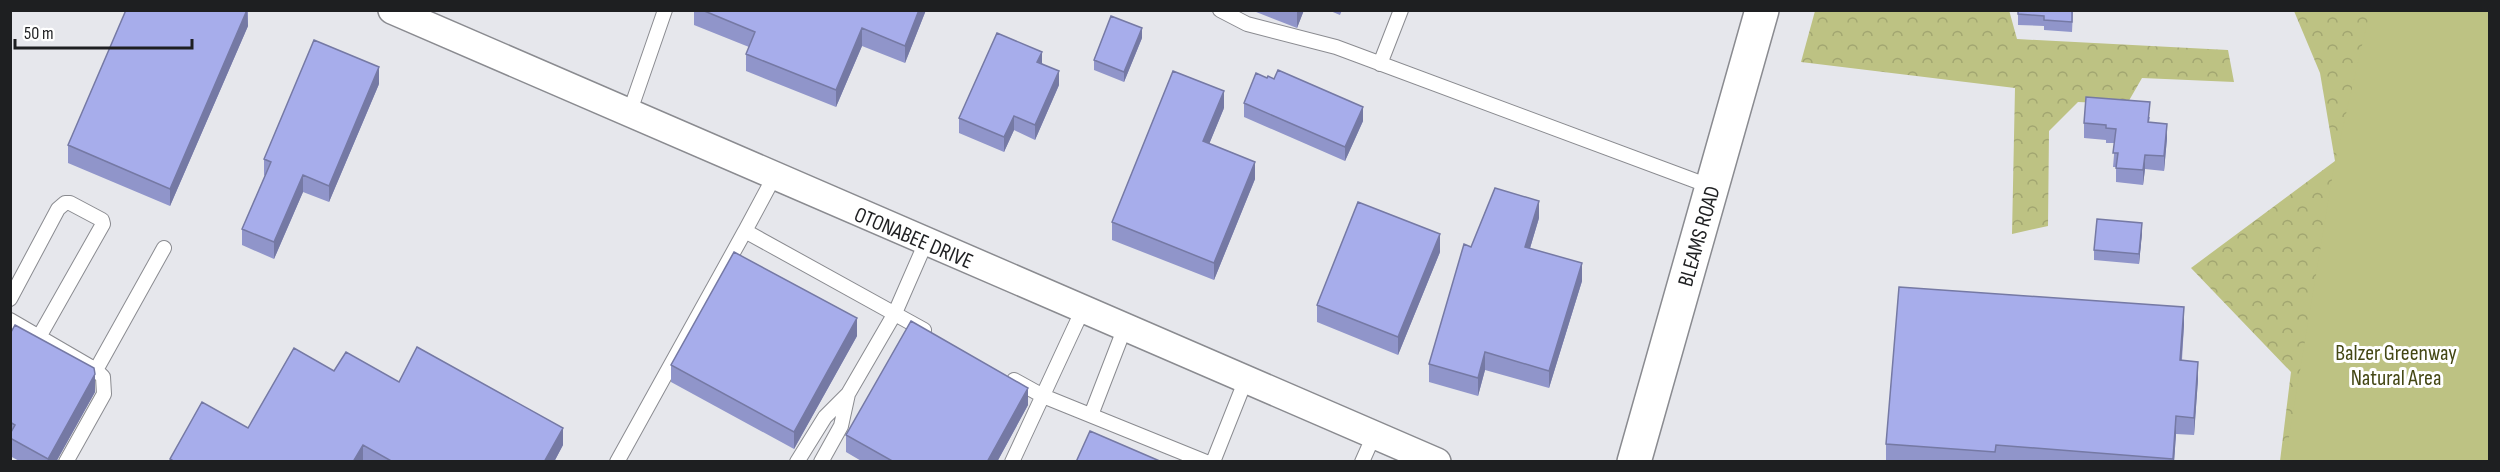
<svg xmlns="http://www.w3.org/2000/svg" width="2500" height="472" font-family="'Sofia Sans Condensed',sans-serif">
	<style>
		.forest { fill: url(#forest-crowns) }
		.park { fill: #bdc283 }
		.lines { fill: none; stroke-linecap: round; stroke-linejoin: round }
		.lane-casing { stroke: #8a8b90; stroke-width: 16 }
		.street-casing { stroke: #8a8b90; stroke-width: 30 }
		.secondary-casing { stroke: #8a8b90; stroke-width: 36 }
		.lane { stroke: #fff; stroke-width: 14 }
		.street { stroke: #fff; stroke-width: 27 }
		.secondary { stroke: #fff; stroke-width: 33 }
		.wall { fill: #9095ca }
		.shaded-wall { fill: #7579a4 }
		.building { fill: #a7adeb; stroke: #7579a4; stroke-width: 1.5 }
		.labels { text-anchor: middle; stroke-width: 6; stroke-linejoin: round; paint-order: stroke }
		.street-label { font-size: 22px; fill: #1e1f21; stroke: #fff }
		.park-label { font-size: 22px; fill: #444714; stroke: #fff }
	</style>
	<defs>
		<pattern id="forest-crowns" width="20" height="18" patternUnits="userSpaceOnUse" patternTransform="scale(1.5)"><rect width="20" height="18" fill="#bdc283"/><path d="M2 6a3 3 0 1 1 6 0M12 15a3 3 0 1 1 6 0" fill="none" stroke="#a2a671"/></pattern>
	</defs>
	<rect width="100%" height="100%" fill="#e6e7ec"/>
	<path class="forest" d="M2009 10 2017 39 2228 50 2234 82 2142 78 2127 104 2078 102 2049 131 2048 226 2012 234 2015 88 1801 62 1815 11Z
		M2294 11H2489V461H2280L2291 372 2191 268 2335 161 2320 73Z"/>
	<path class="park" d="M2370 11H2489V461H2285L2335 161Z"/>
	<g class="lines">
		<defs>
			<path id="lane" d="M1220 10 1247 24 1336 47 1712 187
				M1380 64 1401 10
				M629 114 665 10
				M745 231 774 177
				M10 299 58 209 65 203H70L102 220 103 224 39 337
				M10 320 96 370 103 377 104 394 66 462
				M96 370 164 248
				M1014 380 1043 396 1206 462
				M1091 415 1125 327
				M617 462 745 231 924 330
				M797 462 825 417 848 394
				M821 462 841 426 848 394 895 313 926 242
				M1012 462 1083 309
				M1213 462 1246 379
				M1362 462 1374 435"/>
			<path id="street" d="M392 10 1437 462"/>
			<path id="secondary" d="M1634 462 1762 10"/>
		</defs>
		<use href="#lane" class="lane-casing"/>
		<use href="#street" class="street-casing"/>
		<use href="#secondary" class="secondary-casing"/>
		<use href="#lane" class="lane"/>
		<use href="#street" class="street"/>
		<use href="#secondary" class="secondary"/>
	</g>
	<path class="wall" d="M248 10V26L170 206 68 163V145Z
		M694 10H926L905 63 862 46 836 107 746 71V54L749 47 694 25Z
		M1251 10H1304L1297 28Z
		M1328 10H1342L1340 15Z
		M2018 10H2073L2072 32 2044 30V26L2018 25Z
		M1142 38 1124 82 1094 70V60Z
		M1042 63 1059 85 1035 140 1014 130 1004 152 959 133V118Z
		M379 84 329 202 303 192 274 259 242 245V229L265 176 264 175V159Z
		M1244 103 1363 121 1345 161 1244 117Z
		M1224 108 1209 144 1255 179 1214 280 1112 240V222Z
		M2150 117 2149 122 2167 138 2164 171 2145 169 2143 185 2116 182V167H2113L2115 143H2106V140L2084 138V123Z
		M1539 218 1530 248 1582 281 1549 388 1485 370 1478 396 1429 382V364L1471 247Z
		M2142 233 2139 264 2094 260V250Z
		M1440 252 1398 355 1317 322V305Z
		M2184 325 2182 360 2198 379 2194 435 2176 434 2174 462H1886V444Z
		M10 334 95 392 56 462H21L10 456Z
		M857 336 794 449 671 382V365Z
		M334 371 399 382 563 445 554 462H170V459L248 428Z
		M1028 405 997 462H863L846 452V435Z"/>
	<path class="shaded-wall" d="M247 10 248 26 170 206V189Z
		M919 10H926L905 63V46Z
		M1297 10H1304L1297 28Z
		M862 28V46L836 107V90Z
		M1142 28V38L1124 82V72Z
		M1042 52V67L1037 62Z
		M379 67V84L329 202V186Z
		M1059 71V85L1035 140V125Z
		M1224 91V108L1203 159V141Z
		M1363 107V121L1345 161V147Z
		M1014 116V130L1004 152V137Z
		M2167 124V138L2164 171V156Z
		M2145 155V169L2143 185V170Z
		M1255 162V179L1214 280V263Z
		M303 175V192L274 259V242Z
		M1539 201V218L1525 265V247Z
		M2142 223V233L2139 264V254Z
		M1440 234V252L1398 355V337Z
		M1582 263V281L1549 388V371Z
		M2184 307V325L2180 378V360Z
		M857 318V336L794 449V432Z
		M1485 352V370L1478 396V378Z
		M2198 362V379L2194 435V418Z
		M95 374V392L56 462H48V459Z
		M1028 388V405L997 462H987Z
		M2176 416V434L2174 462H2173Z
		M563 428V445L554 462H544Z
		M363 445V462H353Z"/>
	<path class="building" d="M126 10H247L170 189 68 145Z
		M702 10H919L905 46 862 28 836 90 746 54 755 32Z
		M2018 10H2072V22L2044 20V16L2018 14Z
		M1111 16 1142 28 1124 72 1094 60Z
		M997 33 1042 52 1037 62 1059 71 1035 125 1014 116 1004 137 959 118Z
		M314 40 379 67 329 186 303 175 274 242 242 229 271 162 264 159Z
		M1278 70 1363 107 1345 147 1244 103 1256 73 1267 78 1268 76 1274 79Z
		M1173 71 1224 91 1203 141 1255 162 1214 263 1112 222Z
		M2086 97 2150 102 2148 122 2167 124 2164 156 2145 155 2143 170 2116 168 2118 153H2113L2116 129 2106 128V125L2084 123Z
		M1495 188 1539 201 1525 247 1582 263 1549 371 1485 352 1478 378 1429 364 1464 244 1471 247Z
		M1358 202 1440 234 1398 337 1317 305Z
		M2097 219 2142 223 2139 254 2094 250Z
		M734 252 857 318 794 432 671 365Z
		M1899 287 2184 307 2180 360 2198 362 2194 418 2176 416 2173 459 1996 445 1995 452 1886 444Z
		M911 321 1028 388 987 462H894L846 435Z
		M15 325 94 368 95 374 48 459 10 438V434L15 425 10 422V334Z
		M417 347 563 428 544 462H393L363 445 353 462H175L170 459 202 402 248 428 294 348 334 371 346 352 399 382Z
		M1090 431 1162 462H1076Z"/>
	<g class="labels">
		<g class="street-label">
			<text transform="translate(1698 236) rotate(-74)" y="8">BLEAMS ROAD</text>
			<text transform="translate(914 237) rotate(23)" y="8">OTONABEE DRIVE</text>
		</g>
		<g class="park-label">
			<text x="2396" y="360">Balzer Greenway<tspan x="2396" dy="25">Natural Area</tspan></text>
		</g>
	</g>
	<rect width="2500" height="472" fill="none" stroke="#1e1f21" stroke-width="24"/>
	<path d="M15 39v9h177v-9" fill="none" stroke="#1e1f21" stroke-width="3"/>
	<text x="24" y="39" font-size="18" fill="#1e1f21" stroke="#ffffff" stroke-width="4.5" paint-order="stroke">50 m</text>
</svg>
